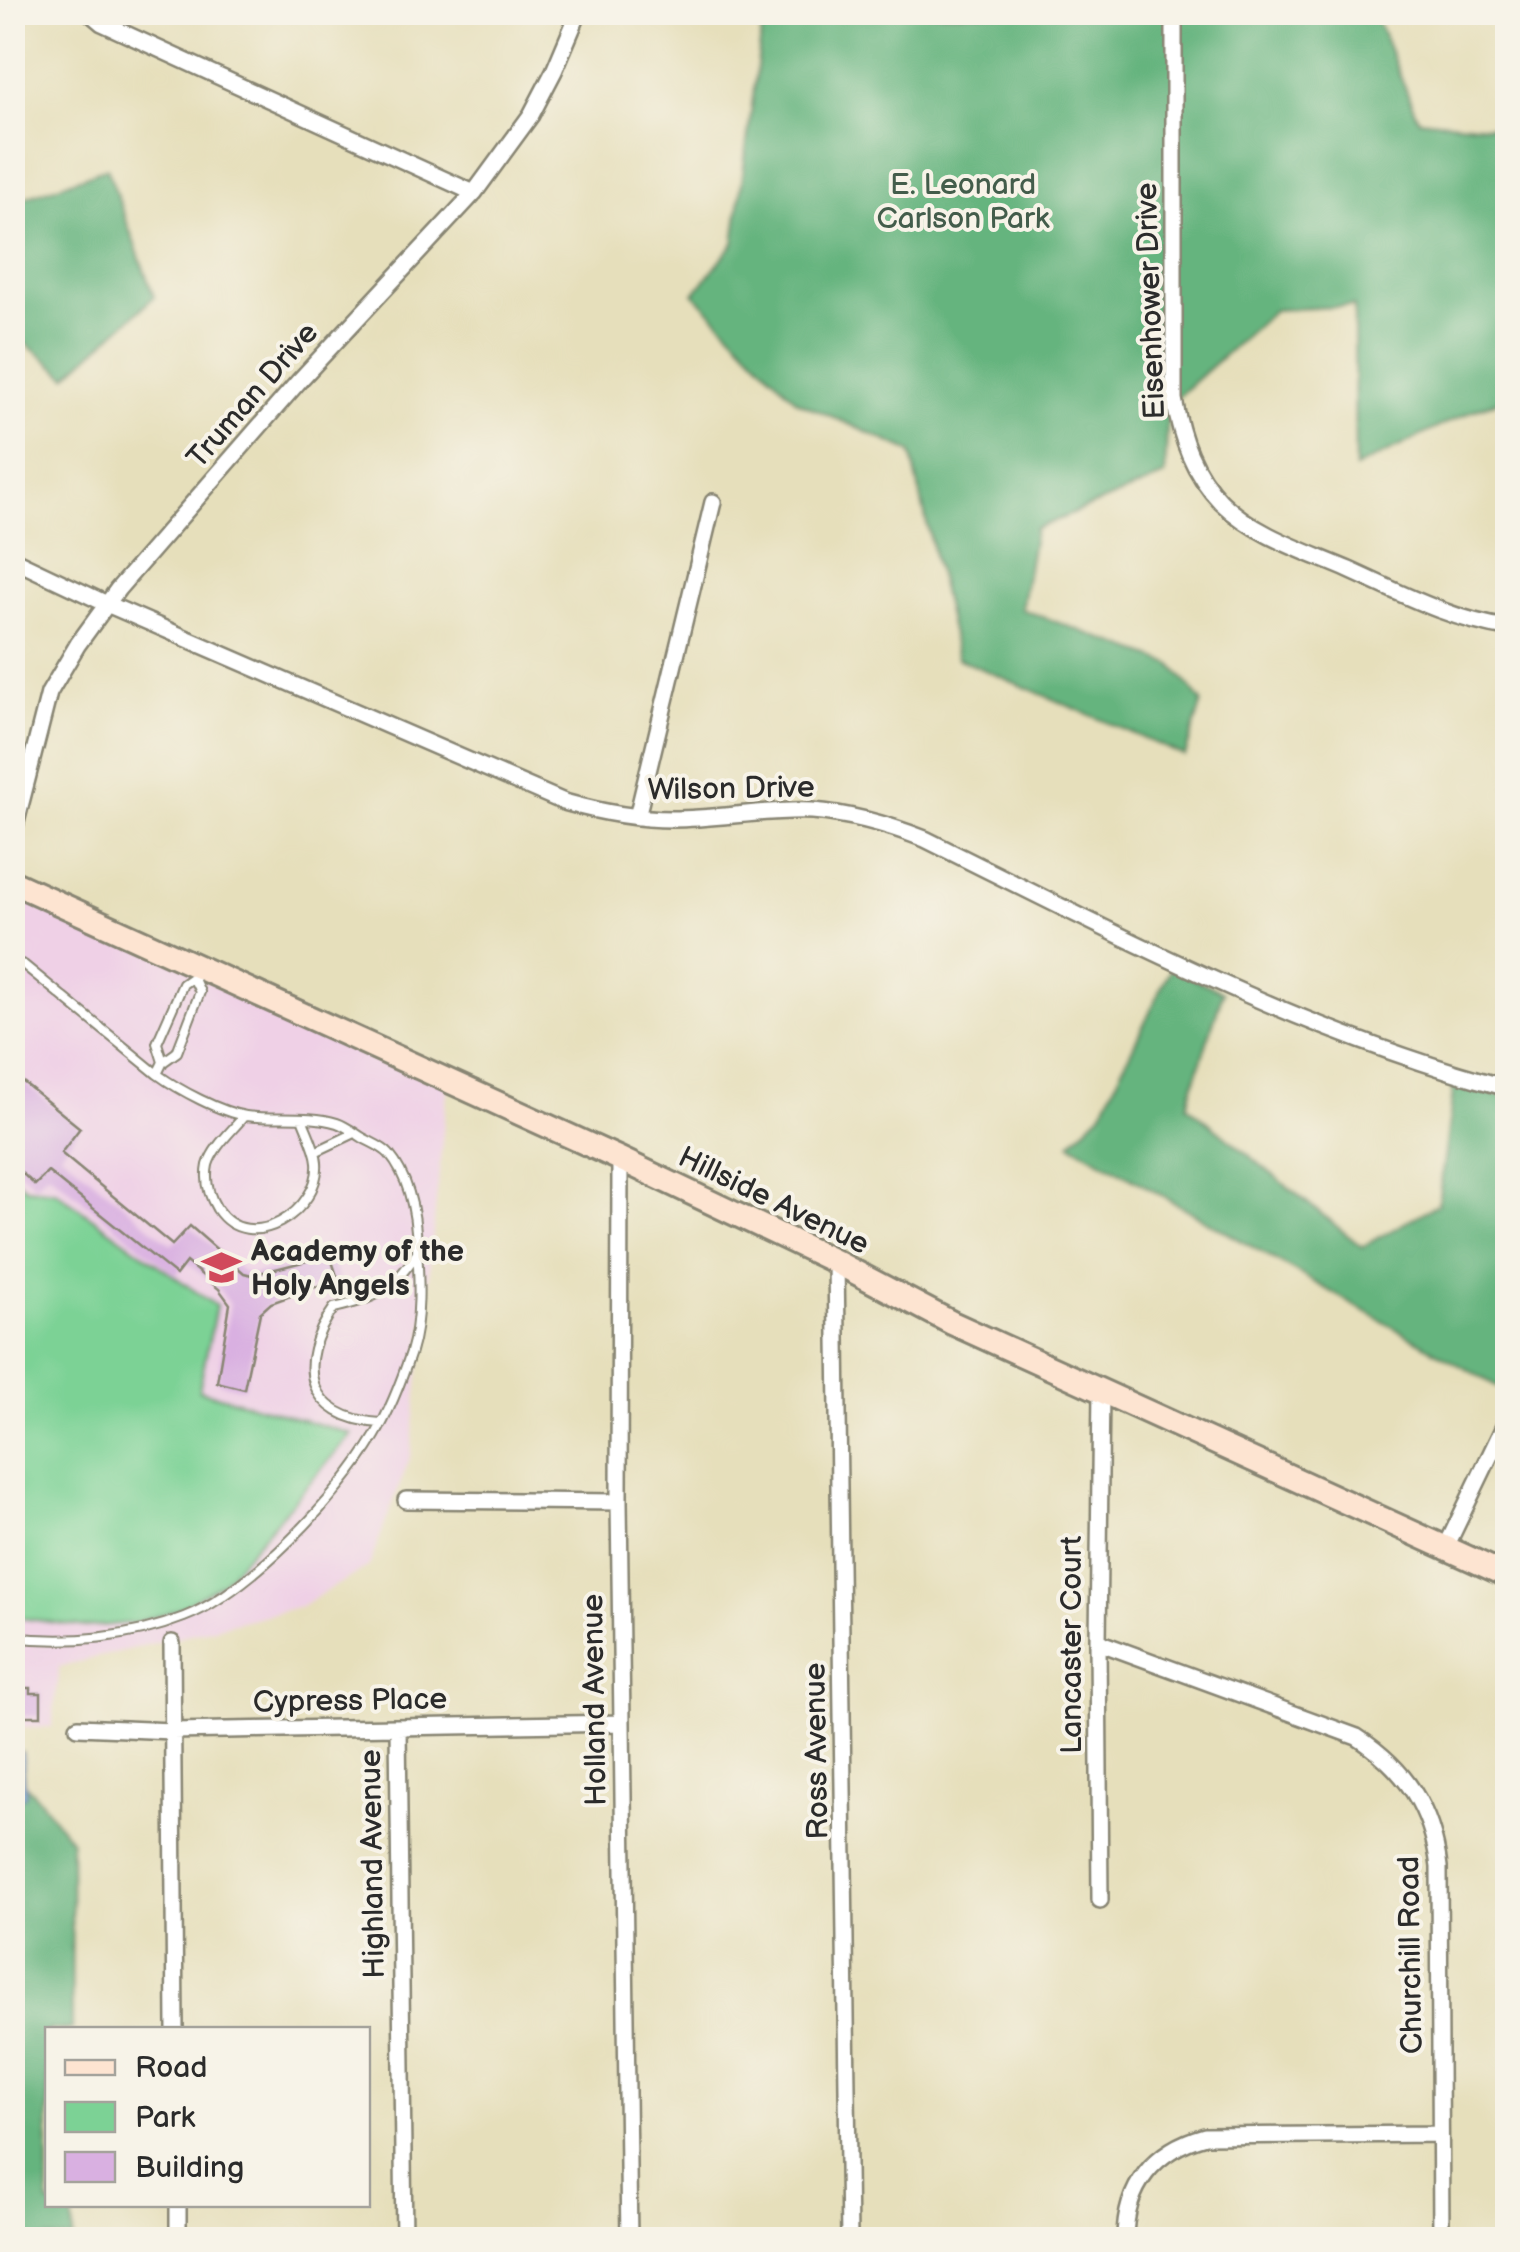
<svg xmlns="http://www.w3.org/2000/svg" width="1520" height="2252" font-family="'Balsamiq Sans',sans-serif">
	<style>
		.built { fill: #efd0e6 }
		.green { fill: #7cd295; stroke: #547e60; stroke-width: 2.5 }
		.forest { fill: #65b47e; stroke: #487054; stroke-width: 2.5 }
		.water { fill: #6fa1da; stroke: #4d6682; stroke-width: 2.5 }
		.building { fill: #d9b0e1 }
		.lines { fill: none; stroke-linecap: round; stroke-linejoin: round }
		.service-casing { stroke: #888573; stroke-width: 12 }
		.minor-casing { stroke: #888573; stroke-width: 20 }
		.secondary-casing { stroke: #888573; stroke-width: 28 }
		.service { stroke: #fff; stroke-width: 8 }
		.minor { stroke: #fff; stroke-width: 15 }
		.secondary { stroke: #fde4d1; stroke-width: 22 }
		.labels { text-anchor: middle; stroke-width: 8; stroke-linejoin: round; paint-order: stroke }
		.park-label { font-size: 30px; fill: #435d4b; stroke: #f7f3e8 }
		.street-label { font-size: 30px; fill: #2b2b2b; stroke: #f7f3e8 }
		.poi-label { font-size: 30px; font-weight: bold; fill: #2b2b2b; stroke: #f7f3e8; text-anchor: start }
	</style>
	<rect width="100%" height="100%" fill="#f7f3e8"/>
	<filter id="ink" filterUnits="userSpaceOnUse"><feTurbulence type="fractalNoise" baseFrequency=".01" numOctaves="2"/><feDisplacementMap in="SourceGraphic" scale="20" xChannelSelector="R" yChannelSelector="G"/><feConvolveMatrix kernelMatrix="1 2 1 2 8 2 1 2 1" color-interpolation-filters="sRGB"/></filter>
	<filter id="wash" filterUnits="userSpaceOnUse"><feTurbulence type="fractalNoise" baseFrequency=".0048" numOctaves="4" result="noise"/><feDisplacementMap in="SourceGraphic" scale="40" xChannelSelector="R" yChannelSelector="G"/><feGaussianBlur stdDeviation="2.25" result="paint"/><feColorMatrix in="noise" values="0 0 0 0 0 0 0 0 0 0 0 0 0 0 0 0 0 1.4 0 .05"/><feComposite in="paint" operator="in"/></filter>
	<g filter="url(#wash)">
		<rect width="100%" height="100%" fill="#e6dfbb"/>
		<path class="built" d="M13 882 448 1081 411 1455 369 1566 301 1606 59 1667 52 1727H13Z"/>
		<path class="green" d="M13 1176 26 1188 55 1191 216 1306 199 1390 352 1434 222 1583 176 1610 134 1623 86 1627 13 1617Z"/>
		<path class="forest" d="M764 13H1374L1418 119 1507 128V397L1472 411 1355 468 1354 306 1274 310 1168 405 1165 476 1035 529 1021 609 1171 664 1202 702 1185 756 957 658 911 452 797 401 694 294 734 243Z
			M107 168 154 297 67 376 13 334V202Z
			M1171 968 1223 992 1187 1105 1362 1247 1438 1204 1454 1085 1507 1097V1392L1070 1143 1101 1113Z
			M12 1772 42 1802 71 1841 72 2029 48 2030V2204L72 2205 73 2239H13Z"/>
		<path class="water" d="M13 1751 22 1752 26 1795 13 1807Z"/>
		<g id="blocks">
			<path class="building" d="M12 1073 80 1128 61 1153 172 1245 190 1226 244 1273 252 1275 330 1255 338 1279 271 1303 260 1313 244 1389 217 1382 230 1304 219 1289 186 1262 176 1275 48 1172 35 1185 12 1164Z
				M12 1688H30V1693H41V1716H12Z"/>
		</g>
	</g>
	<g filter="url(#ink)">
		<use href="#blocks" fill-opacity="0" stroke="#888573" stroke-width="2.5"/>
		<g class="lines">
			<defs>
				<path id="service" d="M12 961 24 965 157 1074
					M244 1116C233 1130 213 1147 208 1165 205 1180 209 1196 217 1209 249 1257 321 1211 317 1162 316 1148 307 1132 302 1118
					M315 1152 355 1133
					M381 1423C306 1418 294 1364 334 1308 378 1298 393 1290 417 1253
					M12 1637C69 1644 131 1638 184 1617 249 1592 340 1496 375 1436 389 1412 402 1379 411 1352 421 1320 419 1280 417 1247 416 1216 410 1179 389 1154 383 1147 372 1143 363 1138 355 1133 346 1126 337 1123 308 1114 276 1120 246 1116 220 1112 179 1090 157 1074L163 1062 177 1052 200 992 193 977 183 984 157 1043 163 1062"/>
				<path id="minor" d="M89 12 102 23 474 193
					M1174 12V399C1181 438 1193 473 1221 502 1256 536 1305 551 1349 570 1400 593 1451 620 1508 628
					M12 559 107 604 564 802C600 812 635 819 672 819 719 819 765 809 812 811 851 814 889 825 925 839 1113 932 1304 1034 1508 1088
					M637 817 713 502
					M12 838 49 693 78 644 118 589 299 381 474 193 531 115 554 71 579 12
					M620 1159 619 1502 629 2240
					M836 1262 849 2240
					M406 1500 619 1502
					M1446 1547 1508 1418
					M1098 1642 1357 1737C1406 1769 1432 1809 1439 1867L1441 2240
					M172 1643 175 2030
					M78 1727 172 1731 622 1723
					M398 1727 404 2240
					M1100 1900 1098 1642 1101 1389
					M178 2204V2240
					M1125 2240C1125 2186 1154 2150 1205 2136L1440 2134"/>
				<path id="secondary" d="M12 882 620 1159 836 1262 952 1323 1508 1576"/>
			</defs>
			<use href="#service" class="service-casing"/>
			<use href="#minor" class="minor-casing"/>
			<use href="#secondary" class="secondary-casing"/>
			<use href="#service" class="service"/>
			<use href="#minor" class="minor"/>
			<use href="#secondary" class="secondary"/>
		</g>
	</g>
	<defs>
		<symbol id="school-bare" viewBox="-9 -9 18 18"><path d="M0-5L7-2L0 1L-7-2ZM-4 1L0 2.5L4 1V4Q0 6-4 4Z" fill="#d1495b" stroke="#f7f3e8" stroke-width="2.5" paint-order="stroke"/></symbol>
	</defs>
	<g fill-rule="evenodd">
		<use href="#school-bare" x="194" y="1240" width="55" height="55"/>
	</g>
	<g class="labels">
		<g class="park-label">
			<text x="963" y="194">E. Leonard<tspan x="963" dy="34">Carlson Park</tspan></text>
		</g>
		<g class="street-label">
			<text transform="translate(1150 301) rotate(-92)" y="10">Eisenhower Drive</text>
			<text transform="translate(252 395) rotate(-49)" y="10">Truman Drive</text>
			<text transform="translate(731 788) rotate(-1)" y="10">Wilson Drive</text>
			<text transform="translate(774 1200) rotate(26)" y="10">Hillside Avenue</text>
			<text transform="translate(1071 1645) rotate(-90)" y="10">Lancaster Court</text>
			<text transform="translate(350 1700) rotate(-1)" y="10">Cypress Place</text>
			<text transform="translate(594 1700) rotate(-91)" y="10">Holland Avenue</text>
			<text transform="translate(816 1751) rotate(-91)" y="10">Ross Avenue</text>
			<text transform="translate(372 1864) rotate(-91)" y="10">Highland Avenue</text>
			<text transform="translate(1410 1955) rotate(-91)" y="10">Churchill Road</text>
		</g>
		<g class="poi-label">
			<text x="251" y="1261">Academy of the<tspan x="251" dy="34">Holy Angels</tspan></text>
		</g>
	</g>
	<rect width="1520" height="2252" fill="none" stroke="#f7f3e8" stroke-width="50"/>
	<rect x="45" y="2027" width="325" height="180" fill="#f7f3e8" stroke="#a5a39c" stroke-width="2.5"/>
	<rect x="65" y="2060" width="50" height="15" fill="#fde4d1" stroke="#a5a39c" stroke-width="2.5"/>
	<text x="135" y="2077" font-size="30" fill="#2b2b2b">Road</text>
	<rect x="65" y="2102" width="50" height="30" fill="#7cd295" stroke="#a5a39c" stroke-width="2.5"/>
	<text x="135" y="2127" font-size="30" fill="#2b2b2b">Park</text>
	<rect x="65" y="2152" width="50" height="30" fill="#d9b0e1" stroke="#a5a39c" stroke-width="2.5"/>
	<text x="135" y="2177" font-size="30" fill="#2b2b2b">Building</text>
</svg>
